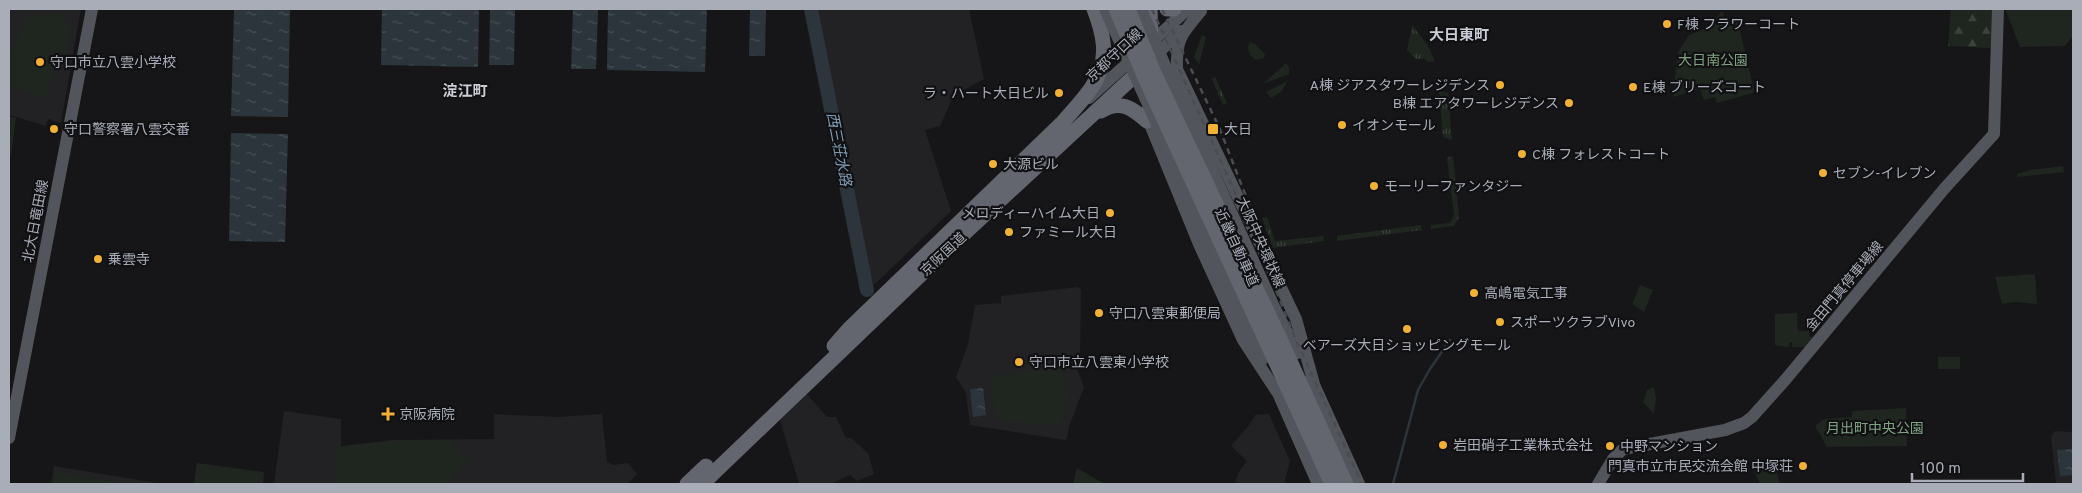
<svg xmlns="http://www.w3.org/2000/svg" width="2082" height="493" font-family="Overpass,'Noto Sans JP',sans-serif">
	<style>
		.built { fill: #222225 }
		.grass { fill: url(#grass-tufts) }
		.forest { fill: url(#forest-firs) }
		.green { fill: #1e261f }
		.water { fill: url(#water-ripples) }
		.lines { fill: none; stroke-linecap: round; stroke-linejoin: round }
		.stream { stroke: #2c353c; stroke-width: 2.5 }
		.river { stroke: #2c353c; stroke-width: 14 }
		.major { stroke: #53555c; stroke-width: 12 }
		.highway { stroke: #63666e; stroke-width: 15 }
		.rail { stroke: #4a4c52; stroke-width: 2.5; stroke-dasharray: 6 5; stroke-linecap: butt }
		.major-bridge { stroke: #53555c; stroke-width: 12 }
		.highway-bridge { stroke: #63666e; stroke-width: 15 }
		.poi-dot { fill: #f2b134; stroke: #111113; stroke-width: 2 }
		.labels { text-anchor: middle; stroke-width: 4.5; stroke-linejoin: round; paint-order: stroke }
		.poi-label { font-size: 14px; fill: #a8adb8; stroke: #111113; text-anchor: start }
		.street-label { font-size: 14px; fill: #a8adb8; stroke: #111113 }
		.park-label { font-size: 14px; fill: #7fa381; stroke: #111113 }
		.neighbourhood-label { font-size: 15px; font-weight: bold; fill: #c9ccd4; stroke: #111113 }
		.water-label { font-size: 15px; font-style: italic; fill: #7f9bb3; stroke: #111113 }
	</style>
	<defs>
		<pattern id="grass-tufts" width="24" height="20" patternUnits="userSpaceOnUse" patternTransform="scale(1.25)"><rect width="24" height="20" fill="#1e261f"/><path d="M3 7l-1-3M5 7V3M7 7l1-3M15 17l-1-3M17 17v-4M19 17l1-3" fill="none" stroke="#3c433d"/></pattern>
		<pattern id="forest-firs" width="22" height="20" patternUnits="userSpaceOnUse" patternTransform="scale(1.25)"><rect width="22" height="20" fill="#1e261f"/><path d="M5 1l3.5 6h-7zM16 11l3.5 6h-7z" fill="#3c433d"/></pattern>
		<pattern id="water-ripples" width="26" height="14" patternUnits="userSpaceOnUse" patternTransform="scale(1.25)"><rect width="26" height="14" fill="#2c353c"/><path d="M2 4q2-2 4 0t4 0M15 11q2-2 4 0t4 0" fill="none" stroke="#485056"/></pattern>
	</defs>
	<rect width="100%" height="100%" fill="#161618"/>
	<path class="built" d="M9 9H81L61 123 48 119 46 126 9 115Z
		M818 9H971H969L984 79 954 95 940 126 925 130 951 211 874 285 869 272Z
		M1078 287 1081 290 1080 359 1075 364 1084 387 1069 427 1067 438 1065 440 970 425 966 393 956 377 968 344 975 305 1001 303V296Z
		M807 394 827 417H836L846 438H851L868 453 874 474 857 481 850 475 830 484H799L780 420Z
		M284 411 341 419V446L393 440 494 439V414L559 417 602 414 607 462 613 465 628 463 637 474 627 484H274Z
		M1269 414 1290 461 1284 484H1240L1235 481 1240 470 1247 461 1231 446 1250 424 1255 415Z
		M2055 431 2073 432V484H2056L2051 437Z
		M54 466 163 484H51Z"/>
	<path class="grass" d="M1412 25 1428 46 1435 61 1427 62 1425 59H1416L1407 50Z
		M1202 35 1206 37 1199 64 1194 57Z
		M1215 77 1227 103 1223 105 1212 79Z
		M1439 91 1448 93 1452 140 1443 137Z
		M1453 156 1459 217 1454 226 1431 229V225L1450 223 1454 215 1447 158Z
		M1267 217 1275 241 1323 236 1324 241 1273 248 1262 218Z
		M1421 225 1422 230 1337 241V236Z"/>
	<path class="forest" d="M1951 9H1993L1991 48 1948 46Z"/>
	<path class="green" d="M2005 9H2073V36L2065 46 2020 47Z
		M62 12 70 27 64 69H54L46 99 9 87V61L25 18Z
		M1721 12H1723L1725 21 1737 18 1754 90 1753 93 1717 103 1715 97 1704 100 1700 89 1673 97 1678 52 1689 35 1709 27Z
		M1250 42 1255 44 1265 54 1264 58 1256 60C1250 56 1245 49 1250 42Z
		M1286 63 1289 67V74L1263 84Z
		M1288 81 1281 92 1271 98 1266 92Z
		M9 116 16 118 11 155 9 154Z
		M2063 166 2064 172 2017 177V174L2030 170Z
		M2035 274 2037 304 2015 302 2002 304 1995 277Z
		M1640 285 1653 290 1644 312 1632 304Z
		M1797 313 1798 331H1809V337H1815L1809 347H1792V342L1789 343V347L1775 345V314Z
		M1938 357H1960V369H1938Z
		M1062 367 1068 399 1060 426 998 420 995 414 991 376Z
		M1654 387 1656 398 1654 414 1643 402 1647 390Z
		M1906 408 1907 446 1827 447 1815 426 1824 419 1852 417V411Z
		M449 440 469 461 445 484H334L337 447 394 441Z
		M1773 459 1780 484H1760L1751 464Z
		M197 463 264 472 263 484H194Z
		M1077 468 1105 484H1073Z
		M55 472 111 482V484H53Z"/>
	<path class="water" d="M234 9H290L288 117 231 116Z
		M382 9H479L478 67 381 65Z
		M490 9H515L514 65H489Z
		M573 9H598L596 69H571Z
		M608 9H707L705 72 607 70Z
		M750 9H766L765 56H749Z
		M231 133 288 134 285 242 229 241Z
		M983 388 986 415 973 417 970 389Z
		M2072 449 2073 475 2060 476 2057 450Z"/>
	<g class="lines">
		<path class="stream" d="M1393 484 1418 390 1430 369 1450 340"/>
		<path class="river" d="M811 9 867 290"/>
		<path class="major" d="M1201 11C1182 34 1176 38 1177 69L1296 319 1314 384
			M1152 59 1181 31
			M1089 98 1188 9
			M1145 112 1199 244 1243 340 1277 392
			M1275 309 1290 338
			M1245 319 1263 359
			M1281 333 1298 353
			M1311 378 1359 484
			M1274 384 1318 484
			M9 438 92 9
			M1598 484 1613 459 1623 449 1725 430 1744 423 1752 417 1786 379 1944 189 1994 134 1998 9"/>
		<path class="highway" d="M1150 9 1151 35
			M1167 9H1174
			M1101 111C1120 99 1132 108 1147 121
			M834 346 849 329 1061 124C1098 83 1116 65 1094 9
			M687 484 706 466
			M702 484 956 241 1145 66"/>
		<path class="rail" d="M1152 9 1250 226 1296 340 1362 484
			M1162 9 1219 127 1261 235"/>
		<path class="major-bridge" d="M1105 9 1245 319
			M1141 9 1167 70 1275 309"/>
		<path class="highway-bridge" d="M1116 9 1146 80 1332 484
			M1128 9 1155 75 1280 339 1346 484"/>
	</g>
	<g class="poi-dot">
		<circle cx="1667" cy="24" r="5"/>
		<circle cx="40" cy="62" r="5"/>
		<circle cx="1500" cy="85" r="5"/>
		<circle cx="1633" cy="87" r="5"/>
		<circle cx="1059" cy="93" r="5"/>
		<circle cx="1569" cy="103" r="5"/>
		<circle cx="1342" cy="125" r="5"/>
		<circle cx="54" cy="129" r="5"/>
		<rect x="1207" y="123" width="12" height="12" rx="2.5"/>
		<circle cx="1522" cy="154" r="5"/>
		<circle cx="993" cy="164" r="5"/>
		<circle cx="1823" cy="173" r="5"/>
		<circle cx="1374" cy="186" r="5"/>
		<circle cx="1110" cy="213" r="5"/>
		<circle cx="1009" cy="232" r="5"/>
		<circle cx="98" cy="259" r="5"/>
		<circle cx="1474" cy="293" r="5"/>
		<circle cx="1099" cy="313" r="5"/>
		<circle cx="1500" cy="322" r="5"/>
		<circle cx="1407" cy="329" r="5"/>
		<circle cx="1019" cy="362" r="5"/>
		<path d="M385.5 406.5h5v5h5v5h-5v5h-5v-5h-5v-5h5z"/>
		<circle cx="1443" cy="445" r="5"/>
		<circle cx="1610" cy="446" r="5"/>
		<circle cx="1803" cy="466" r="5"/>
	</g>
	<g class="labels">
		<g class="poi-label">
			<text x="1677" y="29">F棟 フラワーコート</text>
			<text x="50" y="67">守口市立八雲小学校</text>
			<text x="1490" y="90" text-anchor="end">A棟 ジアスタワーレジデンス</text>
			<text x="1643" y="92">E棟 ブリーズコート</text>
			<text x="1049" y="98" text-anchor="end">ラ・ハート大日ビル</text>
			<text x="1559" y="108" text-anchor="end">B棟 エアタワーレジデンス</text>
			<text x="1352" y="130">イオンモール</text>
			<text x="64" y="134">守口警察署八雲交番</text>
			<text x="1224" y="134">大日</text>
			<text x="1532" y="159">C棟 フォレストコート</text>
			<text x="1003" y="169">大源ビル</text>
			<text x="1833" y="178">セブン-イレブン</text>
			<text x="1384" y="191">モーリーファンタジー</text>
			<text x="1100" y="218" text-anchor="end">メロディーハイム大日</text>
			<text x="1019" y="237">ファミール大日</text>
			<text x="108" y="264">乗雲寺</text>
			<text x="1484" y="298">高嶋電気工事</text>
			<text x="1109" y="318">守口八雲東郵便局</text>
			<text x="1510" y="327">スポーツクラブVivo</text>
			<text x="1407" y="350" text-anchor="middle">ベアーズ大日ショッピングモール</text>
			<text x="1029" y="367">守口市立八雲東小学校</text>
			<text x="399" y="419">京阪病院</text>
			<text x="1453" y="450">岩田硝子工業株式会社</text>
			<text x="1620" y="451">中野マンション</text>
			<text x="1793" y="471" text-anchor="end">門真市立市民交流会館 中塚荘</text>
		</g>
		<g class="street-label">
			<text transform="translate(1114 55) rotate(-43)" y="5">京都守口線</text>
			<text transform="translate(35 221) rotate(-79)" y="5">北大日竜田線</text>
			<text transform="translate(1261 242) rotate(66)" y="5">大阪中央環状線</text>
			<text transform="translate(1237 247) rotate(65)" y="5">近畿自動車道</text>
			<text transform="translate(943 254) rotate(-43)" y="5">京阪国道</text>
			<text transform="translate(1844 286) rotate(-50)" y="5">金田門真停車場線</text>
		</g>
		<g class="park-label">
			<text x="1713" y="65">大日南公園</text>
			<text x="1875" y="433">月出町中央公園</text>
		</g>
		<g class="neighbourhood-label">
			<text x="1459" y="40">大日東町</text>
			<text x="465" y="96">淀江町</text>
		</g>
		<g class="water-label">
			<text transform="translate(839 149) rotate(79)" y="5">西三荘水路</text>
		</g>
	</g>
	<rect width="2082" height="493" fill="none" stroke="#a8adb8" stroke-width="20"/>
	<path d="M1912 473v8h111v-8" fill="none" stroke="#a8adb8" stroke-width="2.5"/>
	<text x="1920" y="473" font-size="15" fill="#a8adb8" stroke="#111113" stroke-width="4" paint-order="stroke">100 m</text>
</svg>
